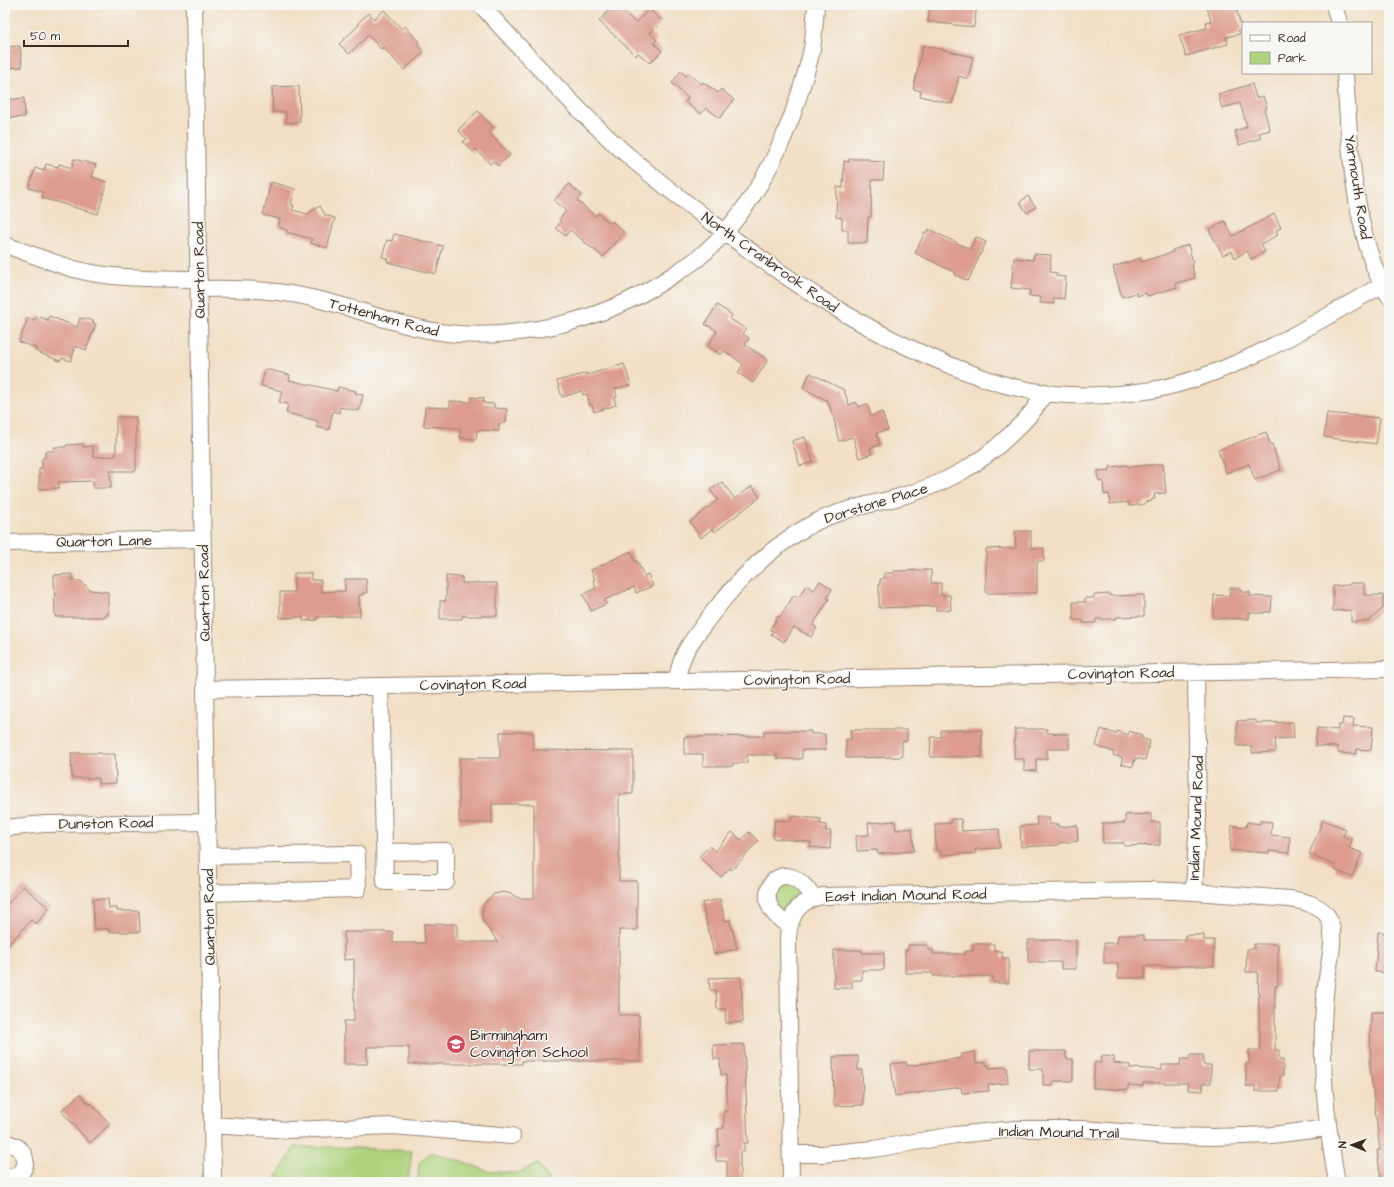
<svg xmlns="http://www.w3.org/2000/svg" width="1394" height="1187" font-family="'Architects Daughter',sans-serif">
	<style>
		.green { fill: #add37c; stroke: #747e4d }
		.building { fill: #dd9c8e }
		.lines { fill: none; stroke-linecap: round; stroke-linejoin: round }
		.minor-casing { stroke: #968472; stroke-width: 18 }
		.minor { stroke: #fff; stroke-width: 16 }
		.labels { text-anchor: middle; stroke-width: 3; stroke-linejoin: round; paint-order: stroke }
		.street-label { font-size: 15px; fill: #3b2a1e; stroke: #f6f6f2 }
		.poi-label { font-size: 15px; fill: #3b2a1e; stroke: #f6f6f2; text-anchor: start }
	</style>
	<rect width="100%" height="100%" fill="#f6f6f2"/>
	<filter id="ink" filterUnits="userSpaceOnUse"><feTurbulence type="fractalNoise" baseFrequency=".025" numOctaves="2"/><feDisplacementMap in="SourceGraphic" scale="8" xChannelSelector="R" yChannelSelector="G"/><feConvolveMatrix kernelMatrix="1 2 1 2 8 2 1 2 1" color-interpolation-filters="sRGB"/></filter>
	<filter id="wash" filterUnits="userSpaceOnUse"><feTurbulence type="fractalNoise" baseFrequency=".012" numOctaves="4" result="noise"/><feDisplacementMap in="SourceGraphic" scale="16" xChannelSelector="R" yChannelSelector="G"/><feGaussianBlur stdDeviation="0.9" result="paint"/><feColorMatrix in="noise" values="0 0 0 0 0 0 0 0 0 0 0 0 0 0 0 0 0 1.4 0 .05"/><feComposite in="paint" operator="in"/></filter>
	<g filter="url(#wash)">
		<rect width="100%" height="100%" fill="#f2dfc5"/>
		<path class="green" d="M788 885 794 887 798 891V894L790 901 783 910 780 909 777 906 775 895 778 889Z
			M295 1147H337L412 1151 408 1182H277V1176Z
			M431 1152 467 1163 487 1171 517 1173 538 1164 551 1182H419L418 1181 419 1163Z"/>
		<g id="blocks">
			<path class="building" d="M614 5H617L636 23 649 9 662 21 650 33 657 40 654 43 662 51 650 63 638 53 636 56 599 21Z
				M930 5H977L974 27 928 22Z
				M1214 5H1235L1242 29 1238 30 1240 34 1226 37 1228 44 1186 56 1179 35 1207 28 1206 22 1211 21 1207 7Z
				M384 10 402 29 405 26 419 42 417 44 424 52 404 70 383 47 381 49 368 35 349 54 339 44 359 25 358 23 369 13 374 19Z
				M923 45 973 57 968 79 959 76 952 104 920 96 921 91 913 89Z
				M20 46 22 67 5 68V47Z
				M681 71 686 76 688 73 701 84 703 82 718 93 721 89 734 100 720 118 706 108 701 114 685 102 688 98 672 83Z
				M1252 84 1256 98 1263 96 1267 108 1264 109 1270 130 1259 133 1261 138 1239 145 1235 131 1247 127 1240 103 1222 108 1218 94Z
				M299 86 300 122 286 123V112H273L272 87Z
				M24 98 25 117 5 118V100Z
				M478 111 493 127 488 132 510 155 498 166 493 161 490 164 476 149 473 152 463 142 467 139 458 130Z
				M74 159 96 165 92 177 107 182 98 214 42 198 43 192 29 188 35 168 44 171 46 164 58 167 59 164 72 168Z
				M849 159H869V161L884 162 883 180H872L871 214V217H868L867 243H848V230H842V218L836 217 837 187 843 188 844 161 849 162Z
				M271 182 295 189 291 205H294L292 210 307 214 320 206 325 215 335 218 327 248 311 243 312 239 286 232 287 230 278 227 280 219 263 215Z
				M569 184 582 195 577 200 595 216 598 213 610 223 612 221 624 232 603 257 570 230 565 236 556 228 561 222 559 220 566 211 554 201Z
				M1028 196 1036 207 1027 213 1020 202Z
				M1274 214 1281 228 1276 230 1278 235 1261 244 1265 252 1251 259 1247 251 1235 258 1232 251 1223 255 1209 230 1225 221 1233 236Z
				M928 229 970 249 976 237 986 242 968 281 955 275 956 273 915 253 925 232H927Z
				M394 234 443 246 436 274 387 262 388 259 382 257 387 240 392 241Z
				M1188 245 1193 262H1191L1195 278 1176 283 1177 287 1147 296 1146 293 1137 296 1136 293 1122 297 1113 267 1140 258 1141 262 1173 252 1172 250Z
				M1034 254 1051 255 1050 272 1057 273 1056 276 1066 277 1064 299 1054 298V304L1040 303 1041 297 1029 296 1030 290 1011 288 1014 258 1033 260Z
				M717 305 732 315 730 319 746 329 743 334 749 338 745 345 768 360 753 383 738 373 743 364 724 351 721 355 708 346 717 331 705 324Z
				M37 316 48 320 49 316 77 327 80 318 83 319 84 318 94 321 93 323 96 324 86 350 76 346 71 361 62 358 60 361 35 351 36 348 19 342 28 318 35 320Z
				M624 364 631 385 615 389 617 397 614 398 616 405 594 412 592 405 590 406 587 394 583 395 582 391 562 397 557 381 587 373V375Z
				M265 369 290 375 289 380 337 391 338 387 356 391 355 393 363 395 359 411 340 407 339 413 333 411 329 430 316 427 318 421 286 413 288 404 279 402 282 391 261 386Z
				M810 373 844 390 849 405 856 402 858 407 867 404 871 416 882 412 888 430 876 433 880 445 870 448 872 454 859 458 853 437 839 441 835 426H836L828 401 803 388Z
				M471 397 484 398 483 403 494 404V408L507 409 506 423H499V431L477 430 476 439 460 438V428L424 426 425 407 450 408V401L471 402Z
				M1327 413 1380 418 1376 444 1324 437Z
				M116 417H136V471H110L111 488H93V481L58 482 59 488 39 489V468H42V458H45V451H54V447H66V445L83 444V447L93 446V457L116 456Z
				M1266 432 1270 444H1272L1281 470 1255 480 1249 464 1226 473 1218 450Z
				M805 437 813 462 800 466 792 441Z
				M1163 464 1166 493 1154 494 1155 499H1152V501L1145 502V504L1129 506V502L1110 504 1109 494 1104 495 1103 481 1099 482 1098 471 1110 470V467L1128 465V467Z
				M722 482 735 499 752 486 760 497 715 532 712 529 701 538 690 522 718 500 710 490Z
				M1015 531H1031V548H1044V561H1037V593H986V549L1016 548Z
				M631 551 635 562 637 561 644 576 648 574 653 586 636 593 634 587 604 600 606 604 591 611 583 594 596 588 593 580 595 579 591 570Z
				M931 570V583H941V595H950L951 610H936V606L879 608V584H880V579H884V573H894L893 571Z
				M294 573H311V580H321V592L345 591V579H366L367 593H363V595H359L360 616 317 617V620L303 621V617L280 618V592H294Z
				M72 574V581H81L90 590 108 592V615H105V617H55L54 575Z
				M446 576 462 577V583H497V616H462V619H440V601H446Z
				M820 581 832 589 827 598 829 599 813 625 817 628 811 637 794 627 786 640 785 639 784 642 771 634 773 631 770 630 778 616 780 617 794 595 799 597 806 585 814 590Z
				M1350 583H1364V595H1383V608L1369 621 1351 622V610L1333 611V586L1350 585Z
				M1230 588H1241V592H1250V596L1272 597 1271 612H1264V613H1249V619L1213 618 1214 595 1229 596Z
				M1110 594V596L1144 595V616L1116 617V619H1096V623H1083V620H1073V602H1085V598H1094V595Z
				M1343 718 1354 719 1353 726 1373 727 1371 750 1357 749 1356 754 1338 753V747L1315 746 1317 728 1338 730V725H1342Z
				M1256 720V723L1293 722 1294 738 1275 739 1276 752 1252 753V746H1237V721Z
				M1015 729H1047V733L1069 734V749H1047V759H1036V771L1024 770V759H1014Z
				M1101 729 1116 734 1117 731 1128 735 1129 731 1142 735 1141 738 1150 741 1145 760 1135 758 1133 767 1121 764 1123 758 1113 755 1114 752 1096 746Z
				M850 730H907V741H902V757L846 758V739H851Z
				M941 730H982V757H930L931 737H941Z
				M764 731H811V734H825L826 750H802V759H777V755H747V763H733V766H703V754H684V737L764 736Z
				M500 732H533V750L633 751V794H619V881H637V930H619V1015H639L640 1061H522V1064H409V1047H367V1064H344V1021H354V959L344 960V932H393V943H425L424 924H457V942H498L484 923 482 915 483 906 488 899 494 894 503 892 511 894 518 898H534V804H492V823H459V758H500Z
				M71 753H101V754H115L116 783 98 784V778H72Z
				M1151 814V822H1160V845L1124 846V843H1103L1102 823H1125V815Z
				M791 816 821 819 820 824 826 825V831H831L830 849 810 847 811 842 773 838 775 820 791 821Z
				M1036 817H1049V824H1058V827L1077 825 1078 841 1059 843V845L1021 847 1020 826 1037 825Z
				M951 819H961L962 831 999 829 1000 848 975 849 976 853 941 855V851H936L935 824 951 823Z
				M1323 820 1346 829 1343 836 1352 840 1349 848 1362 853 1352 877 1335 870 1336 866 1309 854Z
				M895 821 896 830 912 828 914 851 878 854 877 850 857 851 856 836 869 835 868 823Z
				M1260 821 1272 822 1271 835 1290 837 1289 853 1269 851V853L1230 850 1232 826 1246 827 1247 822 1260 824Z
				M732 832 741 840 749 832 758 841 732 870 730 868 721 877 699 857 709 846 715 851Z
				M23 886 49 908 36 924 31 920 5 949V907Z
				M93 899H108L109 908H117V911H139L140 932H109V929H94Z
				M720 899 725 921 730 920 737 949 714 954 702 903Z
				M1378 932 1389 933V973L1375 972Z
				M1118 935H1144V940H1185V935H1204V940H1214V966H1145V978H1118V963H1104V943H1117Z
				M1028 940H1076V969H1061V962H1028Z
				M973 944H994V951H1002V958H1009V983H993V976H933V973H905V950H908V945H928V950H933V954H966V951H973Z
				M1254 944H1278V986H1275V1050H1279V1059H1283V1076H1280L1279 1091H1255V1086H1246V1063H1249V1050H1260L1258 972H1246L1247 949H1254Z
				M834 950H862V953H884V970H862V980H852V988H834Z
				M741 977 743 1022 726 1023 725 1009H717L716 990H710L709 978Z
				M1371 1012H1389V1044H1387L1386 1077H1389V1182H1381L1377 1150H1380L1370 1067Z
				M744 1044 748 1143H744V1152H740V1182H727V1161H716V1146H719L718 1129 724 1128V1111H728L726 1075H721L720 1059H714L713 1045Z
				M1029 1051H1066V1059H1073V1081H1053V1085H1043V1069H1029Z
				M975 1052 976 1063 986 1062V1065H989V1068L1007 1067 1008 1083 988 1085 989 1091 962 1093 961 1087 895 1096 891 1064 906 1062 907 1066 961 1058V1054Z
				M1190 1055H1203V1065H1211V1083H1203V1091L1188 1090V1083H1143V1086L1128 1085V1090L1093 1088 1095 1062 1101 1063 1102 1056 1114 1057V1063L1130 1065V1068L1162 1070V1065H1180L1181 1059H1190Z
				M858 1056V1070H862L863 1105 834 1106 833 1057Z
				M80 1094 90 1105 91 1103 110 1124 90 1143 61 1111Z"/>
		</g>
	</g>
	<g filter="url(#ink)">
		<use href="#blocks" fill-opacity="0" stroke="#968472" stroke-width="1"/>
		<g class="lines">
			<defs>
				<path id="minor" d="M194 5 213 1182
					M481 5C519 47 558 90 599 129 635 164 675 194 714 224 790 282 868 334 957 368 977 376 998 384 1018 388 1061 398 1108 397 1152 390 1235 375 1316 322 1389 281
					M1334 5 1339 23
					M1345 73C1349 138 1352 207 1375 269 1379 279 1384 288 1389 296
					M5 245C28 253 51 262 74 269 115 280 158 278 199 279
					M199 289C245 288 284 290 328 302 372 313 412 331 458 334 497 337 536 331 574 321 610 311 642 296 673 275 681 270 689 265 697 259 749 216 782 152 801 89 805 76 809 63 812 49 814 35 815 20 816 5
					M5 543 203 539
					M676 681C679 670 681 659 687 649 694 637 703 626 711 615 739 578 772 546 812 524 838 510 868 505 896 498 942 485 976 468 1011 434 1018 427 1026 420 1032 412 1037 406 1041 399 1045 392
					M380 686 385 882H446V851L384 852
					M205 689 1389 669
					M5 828 44 824 208 822
					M208 856 357 854 358 889 208 893
					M1194 892 1198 818 1196 672
					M789 926C781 920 772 914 769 904 764 889 775 872 791 877 801 880 808 890 813 897
					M212 1125 289 1130 393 1126 512 1136
					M5 1143C32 1146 32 1178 5 1178
					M791 1154H822L874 1149 955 1135 1015 1129H1085L1168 1136 1214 1137 1272 1135 1328 1128
					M791 1182 788 937C790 915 799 899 823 896L1148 890 1194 892 1290 899C1303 901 1323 905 1329 919 1337 937 1328 966 1326 985 1318 1051 1325 1117 1337 1182"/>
			</defs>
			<use href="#minor" class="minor-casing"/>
			<use href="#minor" class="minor"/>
		</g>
	</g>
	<defs>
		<symbol id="school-disc" viewBox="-11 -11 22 22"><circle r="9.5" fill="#d1495b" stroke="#f6f6f2"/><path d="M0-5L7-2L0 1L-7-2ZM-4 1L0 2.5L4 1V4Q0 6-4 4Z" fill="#fff"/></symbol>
	</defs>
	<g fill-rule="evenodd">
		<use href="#school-disc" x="445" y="1033" width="22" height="22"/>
	</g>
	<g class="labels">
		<g class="street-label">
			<text transform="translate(1358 187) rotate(81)" y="5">Yarmouth Road</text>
			<text transform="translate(770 262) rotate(35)" y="5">North Cranbrook Road</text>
			<text transform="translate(199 270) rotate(-91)" y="5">Quarton Road</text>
			<text transform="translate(384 317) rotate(15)" y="5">Tottenham Road</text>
			<text transform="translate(876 503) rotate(-17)" y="5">Dorstone Place</text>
			<text transform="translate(104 541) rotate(-1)" y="5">Quarton Lane</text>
			<text transform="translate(204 593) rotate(-91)" y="5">Quarton Road</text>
			<text transform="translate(1121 673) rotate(-1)" y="5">Covington Road</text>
			<text transform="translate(797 679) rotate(-1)" y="5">Covington Road</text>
			<text transform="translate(473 684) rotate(-1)" y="5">Covington Road</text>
			<text transform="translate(1196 818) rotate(-88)" y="5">Indian Mound Road</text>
			<text transform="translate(106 823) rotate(-1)" y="5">Dunston Road</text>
			<text transform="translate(906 895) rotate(-1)" y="5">East Indian Mound Road</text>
			<text transform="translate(209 917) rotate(-91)" y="5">Quarton Road</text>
			<text transform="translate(1059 1132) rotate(1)" y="5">Indian Mound Trail</text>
		</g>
		<g class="poi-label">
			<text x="470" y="1040">Birmingham<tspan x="470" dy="17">Covington School</tspan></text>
		</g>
	</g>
	<rect width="1394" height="1187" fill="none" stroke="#f6f6f2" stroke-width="20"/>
	<rect x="1242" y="22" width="130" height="52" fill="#f6f6f2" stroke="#aba49d"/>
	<rect x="1250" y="35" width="20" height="6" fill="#ffffff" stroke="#aba49d"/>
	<text x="1278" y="42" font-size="12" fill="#3b2a1e">Road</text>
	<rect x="1250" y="52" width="20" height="12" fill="#add37c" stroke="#aba49d"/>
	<text x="1278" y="62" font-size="12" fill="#3b2a1e">Park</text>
	<g transform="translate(1352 1145) rotate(271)" stroke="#f6f6f2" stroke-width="3" paint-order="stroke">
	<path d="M0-3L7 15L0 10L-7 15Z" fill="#3b2a1e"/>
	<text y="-6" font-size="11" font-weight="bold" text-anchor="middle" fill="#3b2a1e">N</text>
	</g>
	<path d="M24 40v6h104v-6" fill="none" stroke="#3b2a1e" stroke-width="2"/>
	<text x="30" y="40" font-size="12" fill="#3b2a1e" stroke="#f6f6f2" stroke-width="3" paint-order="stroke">50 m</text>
</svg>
